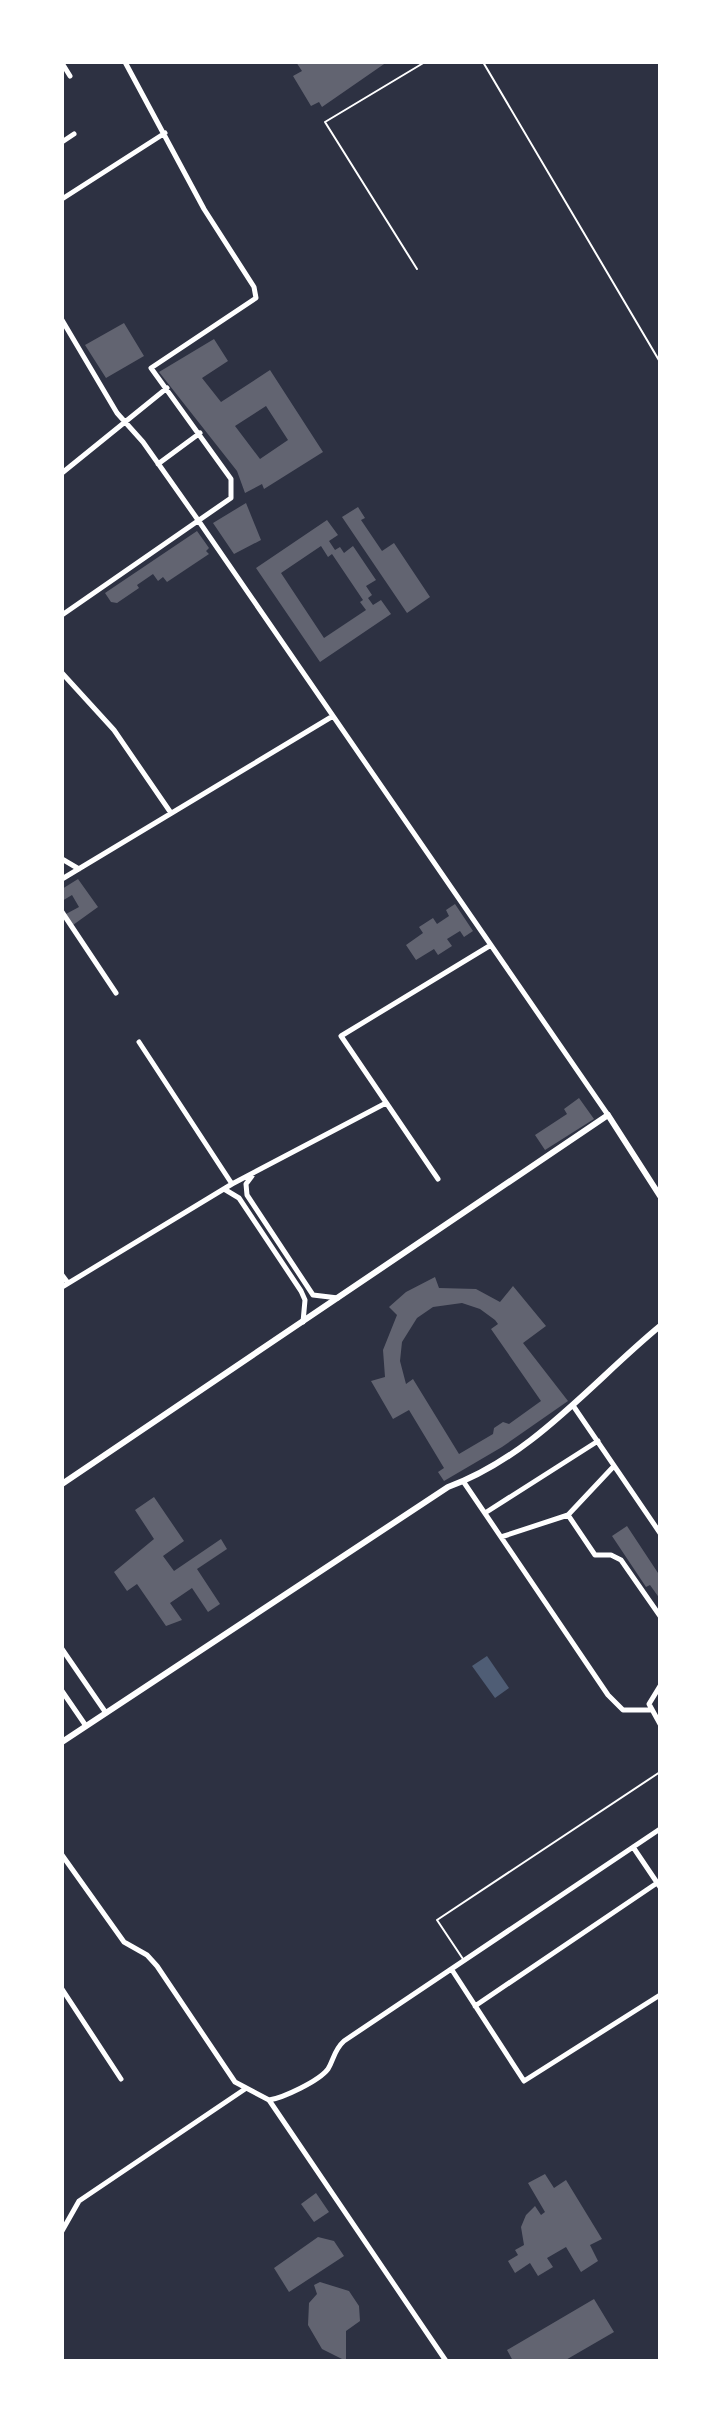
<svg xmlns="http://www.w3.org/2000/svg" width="722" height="2423" font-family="Inter,sans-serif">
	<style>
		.water { fill: #4f5d75 }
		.building { fill: #626471; fill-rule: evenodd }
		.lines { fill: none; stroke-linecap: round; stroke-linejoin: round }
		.path { stroke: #fff; stroke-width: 2 }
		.service { stroke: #fff; stroke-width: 2 }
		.minor { stroke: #fff; stroke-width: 5 }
		.tertiary { stroke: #fff; stroke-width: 6 }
	</style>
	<rect width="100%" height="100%" fill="#2d3142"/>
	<path class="water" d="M487 1656 509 1688 495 1698 472 1666Z"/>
	<path class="building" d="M296 62H387L322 107 319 102 311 106 293 76 302 71Z
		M124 323 144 356 106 378 85 345Z
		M214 339 228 361 202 378 221 402 270 370 323 452 264 489 262 484 245 493 237 471 159 372ZM266 406 288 440 260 459 235 426Z
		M246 503 261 540 234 554 213 523Z
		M358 507 365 518 361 520 382 551 394 543 430 597 407 613 342 517Z
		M327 520 338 535 329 541 335 550 340 547 344 553 353 546 376 580 366 586 372 595 368 598 373 605 381 600 391 614 320 662 256 568ZM321 546 328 557 332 554 363 600 360 602 366 610 324 638 281 573Z
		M197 531 209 548 206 551 209 554 167 582 163 577 158 581 153 574 137 585 139 588 117 603 111 602 105 593Z
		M78 879 98 907 73 925 66 914 79 907 72 895 62 901V889Z
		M455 904 473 931 464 937 460 931 447 939 452 946 438 955 434 949 416 960 406 945 423 933 419 927 433 918 437 924 449 916 446 910Z
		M579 1098 594 1119 545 1150 535 1135 567 1114 564 1109Z
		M435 1277 439 1288 476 1289 500 1302 513 1286 546 1326 523 1343 568 1401 502 1447 444 1481 438 1472 444 1468 409 1410 393 1419 371 1381 385 1377 383 1350 397 1315 389 1307 406 1292ZM462 1303 480 1309 495 1320 498 1324 491 1329 541 1401 509 1424 503 1422 494 1428 493 1434 459 1454 413 1379 406 1384 400 1361 402 1342 417 1318 433 1307Z
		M154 1497 184 1541 163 1556 174 1571 221 1539 227 1549 197 1569 220 1604 208 1612 192 1588 170 1603 182 1620 166 1626 137 1584 127 1591 114 1572 154 1539 135 1510Z
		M627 1526 660 1576V1599L650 1585 646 1587 612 1536Z
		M545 2174 554 2188 566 2180 602 2239 590 2245 598 2261 581 2272 566 2247 547 2258 553 2267 538 2276 530 2263 515 2273 508 2261 518 2255 515 2250 524 2245 521 2227 526 2215 535 2206 541 2215 545 2212 528 2183Z
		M316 2193 329 2212 314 2222 301 2204Z
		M318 2237 334 2241 344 2256 289 2292 274 2268Z
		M320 2282 349 2291 359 2306 360 2321 346 2331V2361L322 2349 308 2325 309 2303 317 2294 314 2285Z
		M594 2299 614 2332 564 2361H513L507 2350Z"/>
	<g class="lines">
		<path class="path" d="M483 62 660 362
			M417 269 325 122 425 62"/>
		<path class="service" d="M463 1959 437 1920 660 1772"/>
		<path class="minor" d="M62 63 70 76
			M62 142 74 134
			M62 199 165 133
			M62 320 117 413 143 442 198 520 608 1115
			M158 464 200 433
			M62 473 167 388
			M62 615 231 498V479L151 368 256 298 254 287 204 209 125 62
			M62 673 114 730 171 813
			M62 859 79 869
			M62 879 333 716
			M62 912 116 993
			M139 1042 232 1184
			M252 1176 246 1184 247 1195 313 1295 338 1298
			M438 1179 341 1036 491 945
			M224 1189 239 1198 301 1291 305 1300 303 1322
			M62 1275 68 1283
			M62 1287 232 1184 386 1103
			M574 1407 660 1533
			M463 1481 608 1695 623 1710H651
			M485 1513 598 1441
			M568 1515 595 1555H611L621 1560 660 1616
			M501 1537 568 1515 614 1466
			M62 1649 106 1713
			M660 1686 649 1704 660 1724
			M62 1691 86 1726
			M633 1847 660 1887
			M62 1855 124 1942 147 1955 157 1966 235 2082 269 2100 446 2361
			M452 1970 524 2081 660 1995
			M62 1989 121 2079
			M475 2006 657 1883
			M269 2100C283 2098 319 2081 328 2069 334 2059 334 2050 344 2041L660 1829
			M62 2231 79 2201 245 2089"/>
		<path class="tertiary" d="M62 1484 608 1115 660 1196
			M62 1742 448 1487C532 1457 593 1381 660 1326"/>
	</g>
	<rect width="722" height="2423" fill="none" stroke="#ffffff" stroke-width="128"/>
</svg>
